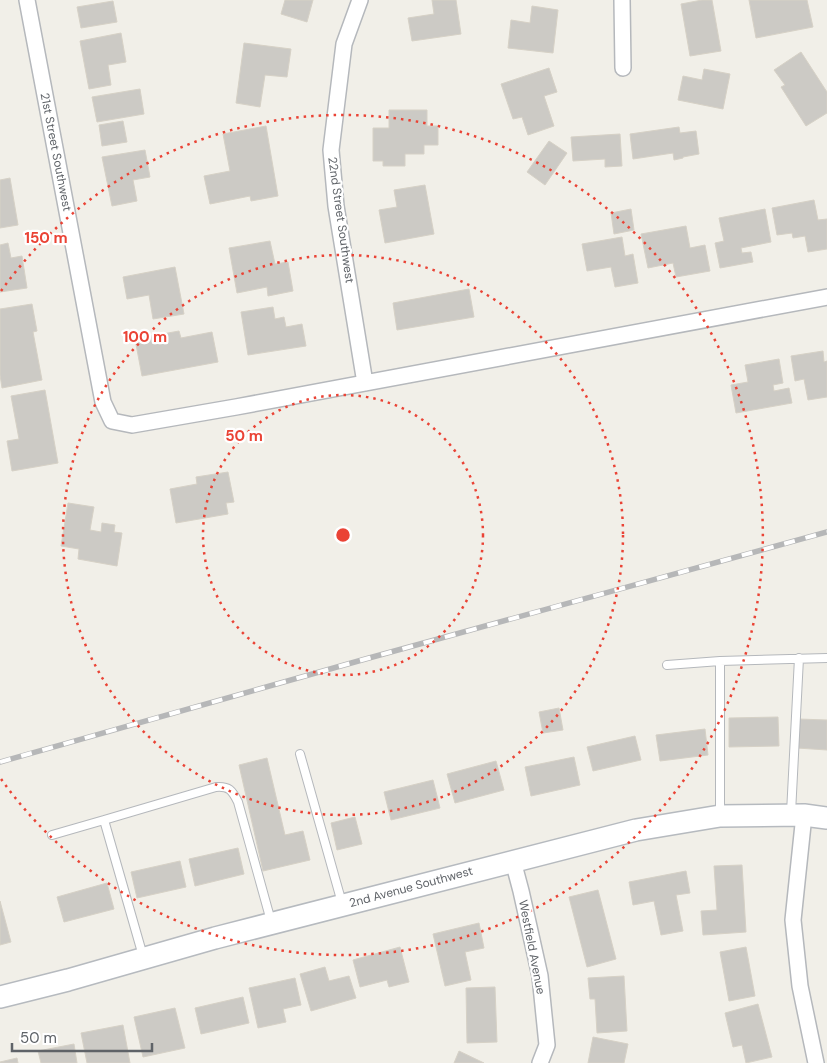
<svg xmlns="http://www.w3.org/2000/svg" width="827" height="1063" font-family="'DM Sans',sans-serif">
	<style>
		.building { fill: #cccac5; stroke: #d6d1c6 }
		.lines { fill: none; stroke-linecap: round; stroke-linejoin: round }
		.lane-casing { stroke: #b5b8bc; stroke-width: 10 }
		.street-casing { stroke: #b5b8bc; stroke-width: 18 }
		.secondary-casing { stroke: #b6babf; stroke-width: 24 }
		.lane { stroke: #fff; stroke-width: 8 }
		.street { stroke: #fff; stroke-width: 15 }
		.secondary { stroke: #fff; stroke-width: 21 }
		.rail-casing { stroke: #b6b7b8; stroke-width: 5.5 }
		.rail { stroke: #fff; stroke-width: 4; stroke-dasharray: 11; stroke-linecap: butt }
		.ring { fill: none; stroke: #ea4335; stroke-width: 2.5; stroke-dasharray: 2.5 5 }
		.labels { text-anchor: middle; stroke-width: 4.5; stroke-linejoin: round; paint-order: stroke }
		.street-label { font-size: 12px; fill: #5f6368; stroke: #fff }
		.centre { fill: #ea4335; stroke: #fff; stroke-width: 2.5 }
		.ring-label { font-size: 15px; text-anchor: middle; font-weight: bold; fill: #ea4335; stroke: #fff; stroke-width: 4.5; stroke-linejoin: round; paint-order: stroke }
	</style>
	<rect width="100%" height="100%" fill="#f1efe8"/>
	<path class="building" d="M285 0H313L307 22 281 14Z
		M432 0H456L461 34 412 41 408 18 434 14Z
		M702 0H712L721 51 690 56 681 4Z
		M749 0H807L813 27 756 38Z
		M113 1 117 22 81 28 77 7Z
		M532 6 558 10 553 53 508 48 511 20 530 23Z
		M121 33 126 62 108 65 111 85 89 89 80 41Z
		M244 43 291 49 287 77 265 75 260 107 236 103Z
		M801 52 827 92V113L806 126 781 87 785 85 774 70Z
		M549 68 557 92 544 96 554 126 528 135 522 117 513 119 501 84Z
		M704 69 730 74 723 109 678 100 683 76 702 80Z
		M140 89 144 114 97 122 92 97Z
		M389 110H427V126H438V145H424V154H405V166H383V161H373V128H389Z
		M123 121 127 142 102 146 99 125Z
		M266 126 278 196 251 201 250 196 210 204 204 176 230 171 223 134Z
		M679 127 680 133 696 131 699 154 683 157V158L674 160 673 153 633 159 630 134Z
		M620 134 622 166 605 167V159L573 161 571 137Z
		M549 141 567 153 545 185 527 172Z
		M145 150 150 177 133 180 137 201 112 206 102 157Z
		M10 178 18 225 0 228V180Z
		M425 185 434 234 385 243 379 210 397 207 394 190Z
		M814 200 818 220 827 219V249L808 252 805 236 793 238 792 233 777 235 772 208Z
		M631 209 634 230 614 234 611 213Z
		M765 209 771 242 741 248 742 253 751 252 753 262 720 268 715 243 724 241 719 218Z
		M686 226 690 248 705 245 710 271 676 277 673 263 648 268 641 234Z
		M622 237 625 256 633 254 638 283 615 287 611 267 587 271 582 244Z
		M270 241 275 264 288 262 293 291 268 296 267 287 237 293 229 248Z
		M8 243 11 258 22 256 27 288 0 292V245Z
		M175 267 184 314 153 319 149 295 127 299 123 277Z
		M469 289 474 317 397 330 393 303Z
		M32 304 37 331 33 332 42 380 2 388 0 375V309Z
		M273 307 275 319 284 317 286 327 302 324 306 346 248 355 241 312Z
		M179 331 181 338 212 332 218 362 142 376 135 339Z
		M823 351 824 362 827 361V397L808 400 804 379 795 381 791 356Z
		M779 359 783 383 773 385 774 391 789 388 792 403 736 413 731 385 748 382 745 365Z
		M45 390 58 463 12 471 7 441 19 439 11 396Z
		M228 472 234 502 226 503 228 514 176 523 170 489 197 484 196 477Z
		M68 503 94 507 90 530 101 532 102 523 115 525 114 532 122 533 117 566 78 559 79 549 61 546Z
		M559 708 563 730 543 733 539 712Z
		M778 717 779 746 729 747V718Z
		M799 719 827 720V750L797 748Z
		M705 729 708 755 660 761 656 735Z
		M635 736 641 760 593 771 587 747Z
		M574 757 580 785 531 796 525 767Z
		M267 758 285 835 303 831 310 860 263 871 239 765Z
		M496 761 504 790 455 803 447 774Z
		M433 780 440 808 391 820 384 792Z
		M355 817 362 844 337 850 331 823Z
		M238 848 244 874 195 886 189 859Z
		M180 861 186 887 137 898 131 872Z
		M742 865 746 932 703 935 701 911 717 910 714 866Z
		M686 871 690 893 676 895 683 931 661 935 654 901 633 905 629 882Z
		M107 883 114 909 64 922 57 897Z
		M598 890 616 959 587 967 569 897Z
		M0 901 11 942 0 945Z
		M479 923 484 948 465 952 471 980 445 986 433 934Z
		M400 947 409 982 389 987 387 980 360 987 353 960Z
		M746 947 755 996 729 1001 720 952Z
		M325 967 329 981 349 976 356 998 311 1011 300 974Z
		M624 976 627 1031 597 1033 595 999H590L588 978Z
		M295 978 301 1005 283 1009 286 1022 258 1028 249 988Z
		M495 987 497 1042 467 1043 466 988Z
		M243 997 249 1023 201 1034 195 1008Z
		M758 1004 772 1057 746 1063 742 1045 733 1047 725 1013Z
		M175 1008 185 1048 143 1057 134 1017Z
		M123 1025 130 1063H87L81 1033Z
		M593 1037 628 1044 624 1063H588Z
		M74 1044 77 1063H41L38 1051Z
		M459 1051 484 1063H454Z
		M17 1058 18 1063H0V1062Z"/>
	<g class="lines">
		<defs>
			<path id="lane" d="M667 665 720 661 827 658
				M300 754 342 903
				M791 813 799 658
				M720 814V661
				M52 835 104 820
				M143 956 104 820 216 787C229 786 232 790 238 802L271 921"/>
			<path id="street" d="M27 0 103 402 112 421 132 425 236 407 827 297
				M360 0 344 44 331 150 336 206 365 383
				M622 0 623 68
				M804 815 793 920 800 986 816 1063
				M513 861 521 891 540 976 547 1045 540 1063"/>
			<path id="secondary" d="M0 997 68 980 215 938 636 830 720 816 804 815 827 818"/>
		</defs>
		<use href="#lane" class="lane-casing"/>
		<use href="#street" class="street-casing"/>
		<use href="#secondary" class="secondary-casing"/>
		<use href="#lane" class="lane"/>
		<use href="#street" class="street"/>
		<use href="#secondary" class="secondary"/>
		<defs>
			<path id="rail" d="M0 762 369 658 827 532"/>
		</defs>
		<use href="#rail" class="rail-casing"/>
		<use href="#rail" class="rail"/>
	</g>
	<g class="ring">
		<circle cx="343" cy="535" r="140"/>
		<circle cx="343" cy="535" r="280"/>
		<path d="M1 291A420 420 0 1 1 1 779"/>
	</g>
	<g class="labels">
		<g class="street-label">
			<text transform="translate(56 152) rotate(79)" y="4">21st Street Southwest</text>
			<text transform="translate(341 220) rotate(82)" y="4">22nd Street Southwest</text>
			<text transform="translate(411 887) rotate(-15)" y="4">2nd Avenue Southwest</text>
			<text transform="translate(532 947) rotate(79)" y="4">Westfield Avenue</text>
		</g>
	</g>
	<circle cx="343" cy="535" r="8" class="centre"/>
	<g class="ring-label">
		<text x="46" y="243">150 m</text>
		<text x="145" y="342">100 m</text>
		<text x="244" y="441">50 m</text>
	</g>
	<path d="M12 1043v8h140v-8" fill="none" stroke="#5f6368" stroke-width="2.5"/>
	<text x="20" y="1043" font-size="15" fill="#5f6368" stroke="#ffffff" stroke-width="4" paint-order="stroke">50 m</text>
</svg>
